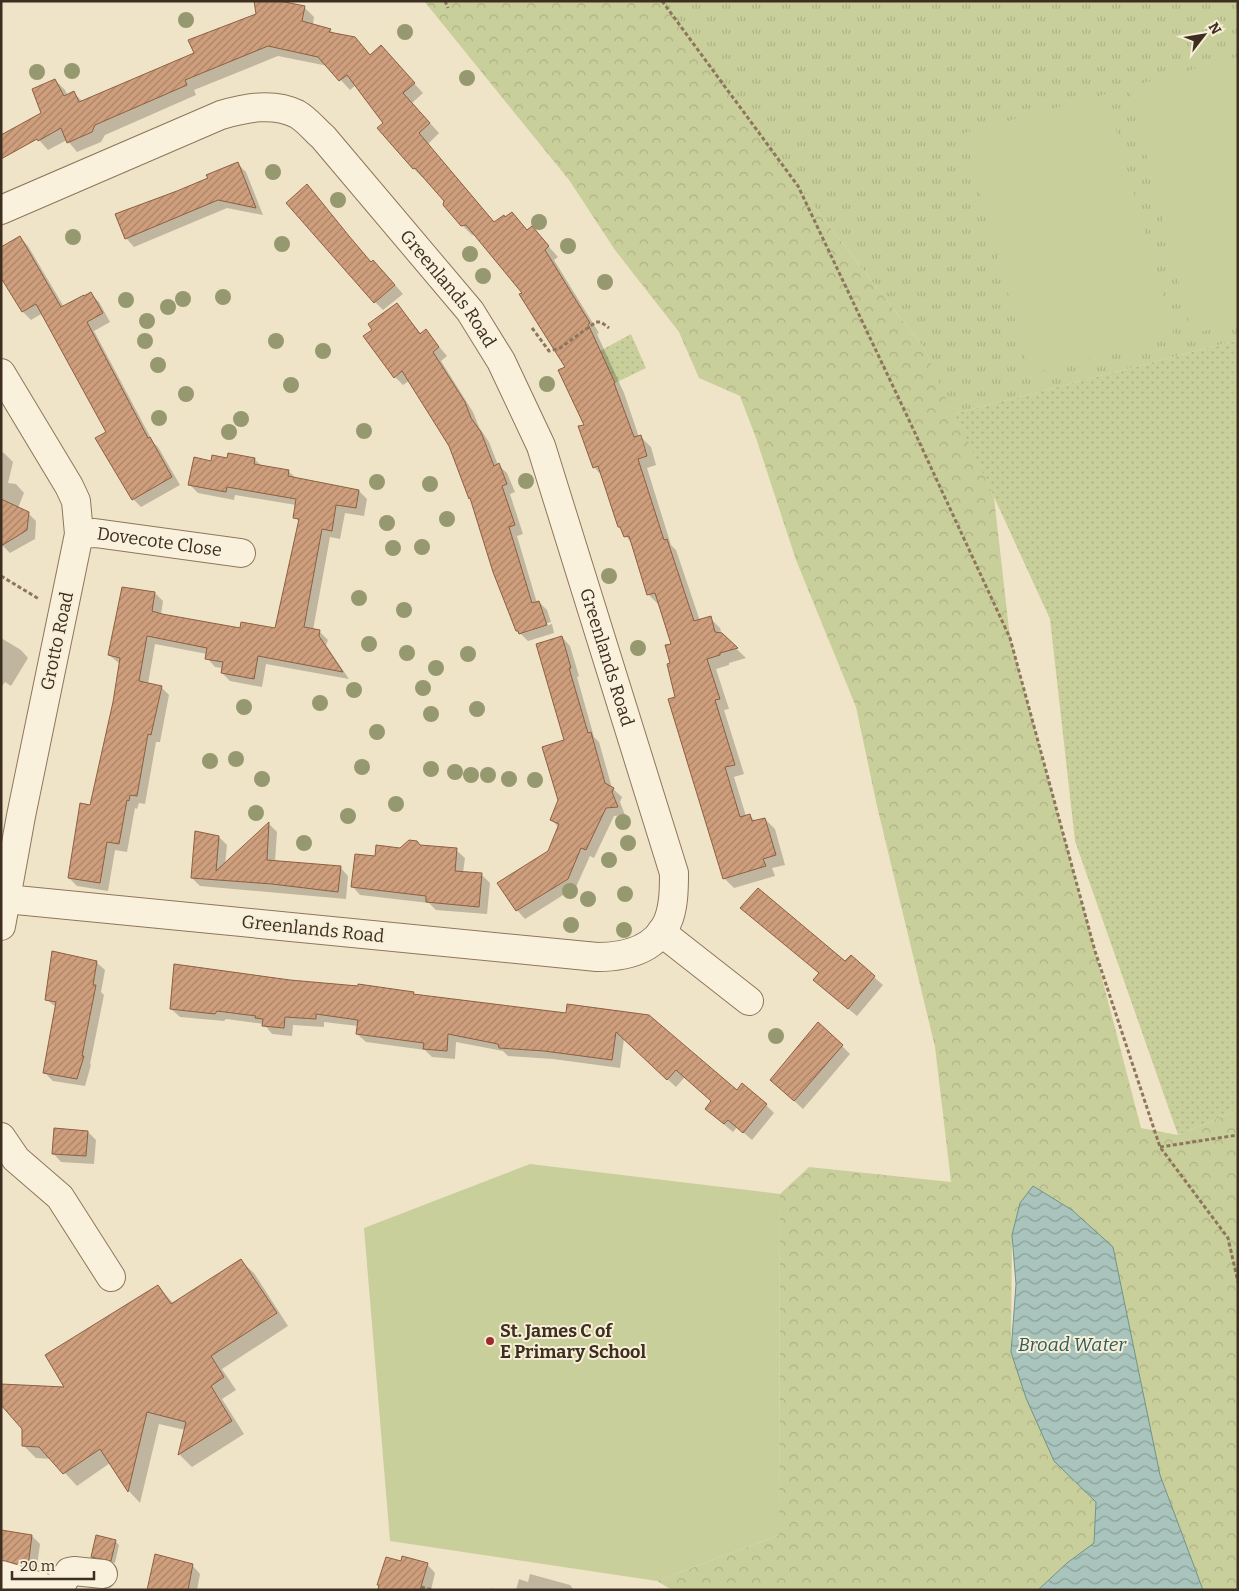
<svg xmlns="http://www.w3.org/2000/svg" width="1239" height="1591" font-family="Bitter,serif">
	<style>
		.grass { fill: url(#grass-dots) }
		.forest { fill: url(#forest-crowns) }
		.park { fill: url(#park-tufts) }
		.pitch { fill: #c9cf9b }
		.water { fill: url(#water-waves); stroke: #6f938a }
		.shadow { fill: #0003 }
		.building { fill: url(#building-hatch); stroke: #8d5f41 }
		.lines { fill: none; stroke-linecap: round; stroke-linejoin: round }
		.minor-casing { stroke: #8d765c; stroke-width: 30 }
		.path { stroke: #8d765c; stroke-width: 3; stroke-dasharray: 4 2.5; stroke-linecap: butt }
		.minor { stroke: #faf1dc; stroke-width: 28 }
		.tree { fill: #96986f }
		.poi-dot { fill: #9e2a2b; stroke: #f7eed8; stroke-width: 2 }
		.labels { text-anchor: middle; stroke-width: 4; stroke-linejoin: round; paint-order: stroke }
		.street-label { font-size: 18px; fill: #3d2e20; stroke: #f7eed8 }
		.poi-label { font-size: 18px; font-weight: bold; fill: #3d2e20; stroke: #f7eed8; text-anchor: start }
		.water-label { font-size: 19px; font-style: italic; fill: #2f5d5a; stroke: #f7eed8 }
	</style>
	<defs>
		<pattern id="grass-dots" width="8" height="8" patternUnits="userSpaceOnUse" patternTransform="scale(1.25)"><rect width="8" height="8" fill="#c9cf9b"/><path d="M2 2h.1M6 6h.1" fill="none" stroke="#aeb285" stroke-width="1.8" stroke-linecap="round"/></pattern>
		<pattern id="forest-crowns" width="20" height="18" patternUnits="userSpaceOnUse" patternTransform="scale(1.25)"><rect width="20" height="18" fill="#c9cf9b"/><path d="M2 6a3 3 0 1 1 6 0M12 15a3 3 0 1 1 6 0" fill="none" stroke="#aeb285"/></pattern>
		<pattern id="park-tufts" width="24" height="20" patternUnits="userSpaceOnUse" patternTransform="scale(1.25)"><rect width="24" height="20" fill="#c9cf9b"/><path d="M3 7l-1-3M5 7V3M7 7l1-3M15 17l-1-3M17 17v-4M19 17l1-3" fill="none" stroke="#aeb285"/></pattern>
		<pattern id="water-waves" width="16" height="10" patternUnits="userSpaceOnUse" patternTransform="scale(1.25)"><rect width="16" height="10" fill="#a9c4bc"/><path d="M0 5q4-4 8 0t8 0" fill="none" stroke="#8ba098"/></pattern>
		<pattern id="building-hatch" width="6" height="6" patternUnits="userSpaceOnUse" patternTransform="scale(1.25)"><rect width="6" height="6" fill="#cf9f7d"/><path d="M-1 1l2-2M0 6l6-6M5 7l2-2" fill="none" stroke="#a98266"/></pattern>
	</defs>
	<rect width="100%" height="100%" fill="#f0e4c8"/>
	<path class="grass" d="M631 334 646 368 615 383 600 351Z
		M1238 340V1110L1178 1135 1075 841 1050 619 994 497 953 414Z"/>
	<path class="forest" d="M424 1H662L798 186 924 348 994 497 1010 638 1095 951 1141 1128 1178 1135 1238 1110V1590H1203L1160 1475 1113 1247 1012 1235 1011 1352 1054 1461 1096 1501 1094 1543 1067 1563 1038 1590H672L657 1581 779 1535 780 1194 809 1167 951 1182 935 1047 877 806 856 707 796 560 756 438 740 396 699 378 679 332 615 250 569 180Z"/>
	<path class="park" d="M662 1H1238V340L953 414 924 348 798 186Z"/>
	<path class="pitch" d="M1238 57V322L1192 334 1129 87Z
		M1106 94 1174 336 1030 374 964 133Z
		M530 1164 780 1194 779 1535 657 1581 390 1541 364 1228Z"/>
	<path class="water" d="M1033 1186 1072 1210 1113 1247 1160 1475 1203 1590H1038L1067 1563 1094 1543 1096 1502 1054 1461 1026 1398 1011 1352 1016 1284 1012 1235 1020 1203Z"/>
	<path class="shadow" d="M304 7 314 17 313 25 330 30 334 34 364 48 371 56 390 57 423 93 412 103 439 133 428 144 495 223 512 213 528 231 532 228 558 257 554 260 599 333 597 334 624 393 639 437H641L651 447 656 465 647 468 671 545 676 550 700 621 710 618 720 628 722 635 746 658 729 663V665L716 669 729 709 724 710 744 774 734 777 746 816 749 815 756 822 765 819 775 829 785 865 772 868 775 876 734 888 724 878 677 698 671 664 672 645 659 603 658 604 648 594 632 544 619 527 602 476 594 467 586 425 567 368 524 293 476 235H472L462 225 445 200 425 177 423 178 414 169 385 123 356 85 350 90 328 66 278 56 194 90 196 95 105 135 101 142 77 152 67 140 48 150 39 140 43 113 55 80 65 90 68 96 74 93 83 102Z
		M238 164 246 172 263 215 227 208 134 247 126 238 178 192Z
		M20 237 28 246 64 307 91 294 99 302 110 322 94 331 153 442 158 447 180 485 141 507 133 499 107 433 43 313 31 320 23 312Z
		M357 246 371 263 373 261 382 270 403 294 383 310 375 302Z
		M397 304 422 335 426 331 447 356 441 361 473 412 479 427 489 442 498 465 507 473 515 492 510 494 523 534 517 536 537 603 539 602 547 610 551 622 521 631V634L552 624 554 633 528 641 517 630 473 501 470 498 450 445 409 381 403 385 395 377 374 330Z
		M1 452 4 453 13 462 8 483 16 484 24 493 18 508 28 513 36 521 35 539 10 553 1 544Z
		M228 459H254L262 466 288 471 296 478 359 491 367 499 364 516 345 513 340 539 330 537 313 630 319 631 328 640 326 645 349 679 266 664 262 687 230 681 222 673 223 668 215 667 207 658V654L155 644 148 684 161 687 169 695 160 742H156L145 804 139 803 137 809 135 808 127 852 115 850 108 891 77 886 69 878 91 806 114 702 120 664 109 655 155 593 163 601 161 615 241 629H276L300 522 294 517 296 505 235 495 234 500 198 493 190 485 212 462Z
		M562 637 570 646 579 676 577 677 594 737 599 742 612 788 622 797 620 802 625 815 614 816 594 858 590 856 576 887 525 919 517 910 549 852 559 828 551 819 560 800 566 741Z
		M1 638 21 650 28 658 11 686 5 682 1 688Z
		M269 824 277 832 275 862 340 867 348 876 346 899 200 886 192 878 219 837 227 845 225 865Z
		M420 846 456 850 465 858 463 873 481 874 490 883 487 914 436 910 429 903 360 895 352 886 376 858 400 849Z
		M851 957 883 985 857 1016 823 988Z
		M96 962 105 970 101 992 104 995 90 1064 91 1065 85 1086 53 1081 44 1072 57 1008 46 999Z
		M290 981 413 993 416 996 567 1015 568 1005 766 1105 774 1113 752 1140 737 1127 733 1132 715 1117 712 1101 685 1077 676 1087 624 1039 620 1068 553 1059 508 1056 503 1051 456 1042 455 1059 432 1057 425 1050 366 1042 357 1034 358 1026 324 1022V1027L293 1025 292 1036 272 1034 264 1024 226 1019 224 1021 180 1017 171 1009Z
		M842 1046 850 1054 803 1109 780 1088Z
		M88 1132 96 1140 94 1164 61 1162 53 1153Z
		M241 1261 254 1273 288 1326 222 1369 236 1390 222 1399 244 1434 192 1467 180 1455 185 1430 159 1424 140 1503 129 1491 110 1463 77 1486 52 1459 36 1458 23 1445 66 1388 158 1286 174 1304Z
		M1 1531 32 1536 40 1544 36 1574 1 1570Z
		M115 1541 119 1545 115 1563 96 1559 92 1555Z
		M402 1563 427 1564 435 1573 431 1590H380Z
		M192 1565 200 1574 197 1590H148Z
		M530 1574 570 1585 574 1590H516L519 1579 528 1582Z"/>
	<path class="building" d="M254 1H280L305 6 302 21 331 29 329 32 355 37 370 55 381 45 415 83 403 93 430 123 419 133 435 152 494 222 504 215 505 217 512 212 527 230 532 226 549 246 545 250 590 323 588 324 615 383H614L634 437 641 435 647 456 638 459 664 540 667 539 694 621 711 616 715 632 722 633 738 648 720 653V655L707 659 720 699 715 700 735 765 725 767 740 817 750 814 752 821 765 818 776 855 763 859 766 866 723 879 668 699 675 697 667 664 670 663 665 645 671 644 655 593 647 595 629 536 624 537 620 527H618L598 466 593 468 578 426 584 425 558 370 565 367 519 294 522 293 466 225 461 226 443 205 444 201 415 168 413 169 377 128 383 123 347 75 339 81 318 57 268 46 185 80 187 85 95 125 92 132 67 143 61 128 38 141 37 139 1 159V135L41 113 32 89 55 79 64 96 74 91 79 102 194 53 188 40 256 14Z
		M238 162 256 208 218 200 125 239 115 214 177 191 208 178 206 175Z
		M307 184 349 236 371 262 373 260 395 285 374 303 286 203Z
		M20 236 61 307 84 295V296L91 292 103 313 87 322 148 438 150 437 172 477 132 500 95 438 106 432 36 304 22 312 1 278V247Z
		M397 303 420 334 426 329 439 347 433 352 465 402 471 418 481 432 494 466 499 463 507 484 502 486 515 525 509 527 532 603 539 601 547 625 519 634 518 631H516L493 572 470 498 469 499 449 446 402 371 394 378 363 336 372 330 368 324Z
		M228 453 255 458 254 464 289 470 288 476 359 490 356 508 336 505 332 531 322 529 304 627 320 630 319 636 343 672 258 656 254 679 221 673 223 662 205 659 207 648 147 636 139 681 162 686 151 735 148 734 137 796 130 795 129 801 127 800 119 844 107 842 100 883 68 878 80 803 90 805 113 702 120 658 108 655 122 587 155 592 152 611 162 614 240 628 241 622 275 628 299 519 293 518 296 499 227 487 226 492 188 485 194 457 211 461 212 455 227 458Z
		M1 499 29 512 27 530 1 546Z
		M562 636 571 668H569L588 733 591 732 605 783 614 788 612 792 618 807 606 808 586 850 581 848 568 879 516 911 497 883 548 851 559 824 550 820 558 800 542 747 564 740 536 644Z
		M269 822 267 860 341 866 338 892 272 884 191 878 195 831 219 836 216 871Z
		M409 840 417 841 420 845 457 848 455 871 482 873 479 907 426 902V896L351 887 355 854 375 856 376 845 400 848Z
		M758 888 845 961 851 955 875 976 848 1009 813 980 819 973 740 908Z
		M52 951 97 961 93 985H96L82 1056H84L77 1079 43 1073 56 1002 45 1000Z
		M174 964 290 980 358 986V984L414 992 413 994 566 1013 567 1004 649 1015 737 1090 742 1083 767 1104 743 1133 728 1120 724 1124 705 1109 711 1101 676 1070 667 1080 616 1032 612 1060 544 1051 499 1048 498 1044 448 1034 447 1051 423 1049 424 1043 356 1034 358 1020 316 1014V1019L285 1017 284 1028 262 1026 263 1019 255 1018 256 1016 217 1011 215 1014 170 1009Z
		M818 1022 843 1045 794 1101 770 1080Z
		M54 1128 88 1131 86 1156 52 1154Z
		M241 1259 277 1313 211 1356 224 1377 211 1386 232 1421 178 1455 186 1422 147 1412 128 1492 100 1449 63 1474 39 1447 22 1446V1429L1 1405V1384L64 1387 45 1355 158 1285 171 1304Z
		M1 1530 32 1535 28 1567 1 1560Z
		M96 1535 116 1540 111 1561 91 1557Z
		M155 1554 193 1564 188 1590H147Z
		M402 1556 428 1563 420 1590H378L379 1585H377L386 1557 401 1561Z"/>
	<g class="lines">
		<defs>
			<g id="minor">
				<path id="s1" d="M1 210 221 115C245 108 273 102 297 114 306 119 315 130 323 137L470 311 501 361 541 446 674 873C674 888 674 908 667 923 654 951 624 957 597 957L6 899"/>
				<path d="M1 373 69 486 76 501 79 534 21 816 1 926"/>
				<path id="s2" d="M79 534 95 533 241 553"/>
				<path d="M661 932 749 1001"/>
				<path d="M1 1137 16 1159 60 1197 111 1277"/>
				<path d="M1 1575 51 1590"/>
				<path d="M58 1590 69 1572 74 1571 103 1574"/>
			</g>
		</defs>
		<use href="#minor" class="minor-casing"/>
		<path class="path" d="M445 1 448 8
			M662 1 798 186 909 420 1010 638 1095 951 1160 1147 1228 1238 1238 1282
			M532 328 549 351 560 348 596 322H601L609 328
			M1 576 39 599
			M1160 1147 1238 1135
			M421 1587 432 1590
			M491 1590H492"/>
		<use href="#minor" class="minor"/>
	</g>
	<g class="tree">
		<circle cx="186" cy="20" r="8"/>
		<circle cx="405" cy="32" r="8"/>
		<circle cx="72" cy="71" r="8"/>
		<circle cx="37" cy="72" r="8"/>
		<circle cx="467" cy="78" r="8"/>
		<circle cx="273" cy="172" r="8"/>
		<circle cx="338" cy="200" r="8"/>
		<circle cx="539" cy="222" r="8"/>
		<circle cx="73" cy="237" r="8"/>
		<circle cx="282" cy="244" r="8"/>
		<circle cx="568" cy="246" r="8"/>
		<circle cx="470" cy="254" r="8"/>
		<circle cx="483" cy="276" r="8"/>
		<circle cx="605" cy="282" r="8"/>
		<circle cx="223" cy="297" r="8"/>
		<circle cx="183" cy="299" r="8"/>
		<circle cx="126" cy="300" r="8"/>
		<circle cx="168" cy="307" r="8"/>
		<circle cx="147" cy="321" r="8"/>
		<circle cx="145" cy="341" r="8"/>
		<circle cx="276" cy="341" r="8"/>
		<circle cx="323" cy="351" r="8"/>
		<circle cx="158" cy="365" r="8"/>
		<circle cx="547" cy="384" r="8"/>
		<circle cx="291" cy="385" r="8"/>
		<circle cx="186" cy="394" r="8"/>
		<circle cx="159" cy="418" r="8"/>
		<circle cx="241" cy="419" r="8"/>
		<circle cx="364" cy="431" r="8"/>
		<circle cx="229" cy="432" r="8"/>
		<circle cx="526" cy="481" r="8"/>
		<circle cx="377" cy="482" r="8"/>
		<circle cx="430" cy="484" r="8"/>
		<circle cx="447" cy="519" r="8"/>
		<circle cx="387" cy="523" r="8"/>
		<circle cx="422" cy="547" r="8"/>
		<circle cx="393" cy="548" r="8"/>
		<circle cx="609" cy="576" r="8"/>
		<circle cx="359" cy="598" r="8"/>
		<circle cx="404" cy="610" r="8"/>
		<circle cx="369" cy="644" r="8"/>
		<circle cx="638" cy="648" r="8"/>
		<circle cx="407" cy="653" r="8"/>
		<circle cx="468" cy="654" r="8"/>
		<circle cx="436" cy="668" r="8"/>
		<circle cx="423" cy="688" r="8"/>
		<circle cx="354" cy="690" r="8"/>
		<circle cx="320" cy="703" r="8"/>
		<circle cx="244" cy="707" r="8"/>
		<circle cx="477" cy="709" r="8"/>
		<circle cx="431" cy="714" r="8"/>
		<circle cx="377" cy="732" r="8"/>
		<circle cx="236" cy="759" r="8"/>
		<circle cx="210" cy="761" r="8"/>
		<circle cx="362" cy="767" r="8"/>
		<circle cx="431" cy="769" r="8"/>
		<circle cx="455" cy="772" r="8"/>
		<circle cx="471" cy="775" r="8"/>
		<circle cx="488" cy="775" r="8"/>
		<circle cx="262" cy="779" r="8"/>
		<circle cx="509" cy="779" r="8"/>
		<circle cx="535" cy="780" r="8"/>
		<circle cx="396" cy="804" r="8"/>
		<circle cx="256" cy="813" r="8"/>
		<circle cx="348" cy="816" r="8"/>
		<circle cx="623" cy="822" r="8"/>
		<circle cx="304" cy="843" r="8"/>
		<circle cx="628" cy="843" r="8"/>
		<circle cx="609" cy="860" r="8"/>
		<circle cx="570" cy="891" r="8"/>
		<circle cx="625" cy="894" r="8"/>
		<circle cx="588" cy="899" r="8"/>
		<circle cx="571" cy="925" r="8"/>
		<circle cx="624" cy="930" r="8"/>
		<circle cx="776" cy="1036" r="8"/>
	</g>
	<circle class="poi-dot" cx="490" cy="1341" r="5"/>
	<g class="labels">
		<g class="street-label">
			<text dy="6" stroke="none"><textPath href="#s1" startOffset="549">Greenlands Road</textPath></text>
			<text dy="6" stroke="none"><textPath href="#s2" startOffset="81">Dovecote Close</textPath></text>
			<text transform="translate(57 641) rotate(-78)" y="6">Grotto Road</text>
			<text dy="6" stroke="none"><textPath href="#s1" startOffset="954">Greenlands Road</textPath></text>
			<text transform="translate(313 929) rotate(6)" y="6">Greenlands Road</text>
		</g>
		<g class="poi-label">
			<text x="500" y="1337">St. James C of<tspan x="500" dy="21">E Primary School</tspan></text>
		</g>
		<g class="water-label">
			<text x="1072" y="1351">Broad Water</text>
		</g>
	</g>
	<rect width="1239" height="1591" fill="none" stroke="#3d2e20" stroke-width="5"/>
	<g transform="translate(1204 35) rotate(59)" stroke="#f7eed8" stroke-width="4" paint-order="stroke">
	<path d="M0-4L9 19L0 12L-9 19Z" fill="#3d2e20"/>
	<text y="-8" font-size="14" font-weight="bold" text-anchor="middle" fill="#3d2e20">N</text>
	</g>
	<path d="M12 1571v8h82v-8" fill="none" stroke="#3d2e20" stroke-width="2.5"/>
	<text x="20" y="1571" font-size="15" fill="#3d2e20" stroke="#f7eed8" stroke-width="4" paint-order="stroke">20 m</text>
</svg>
